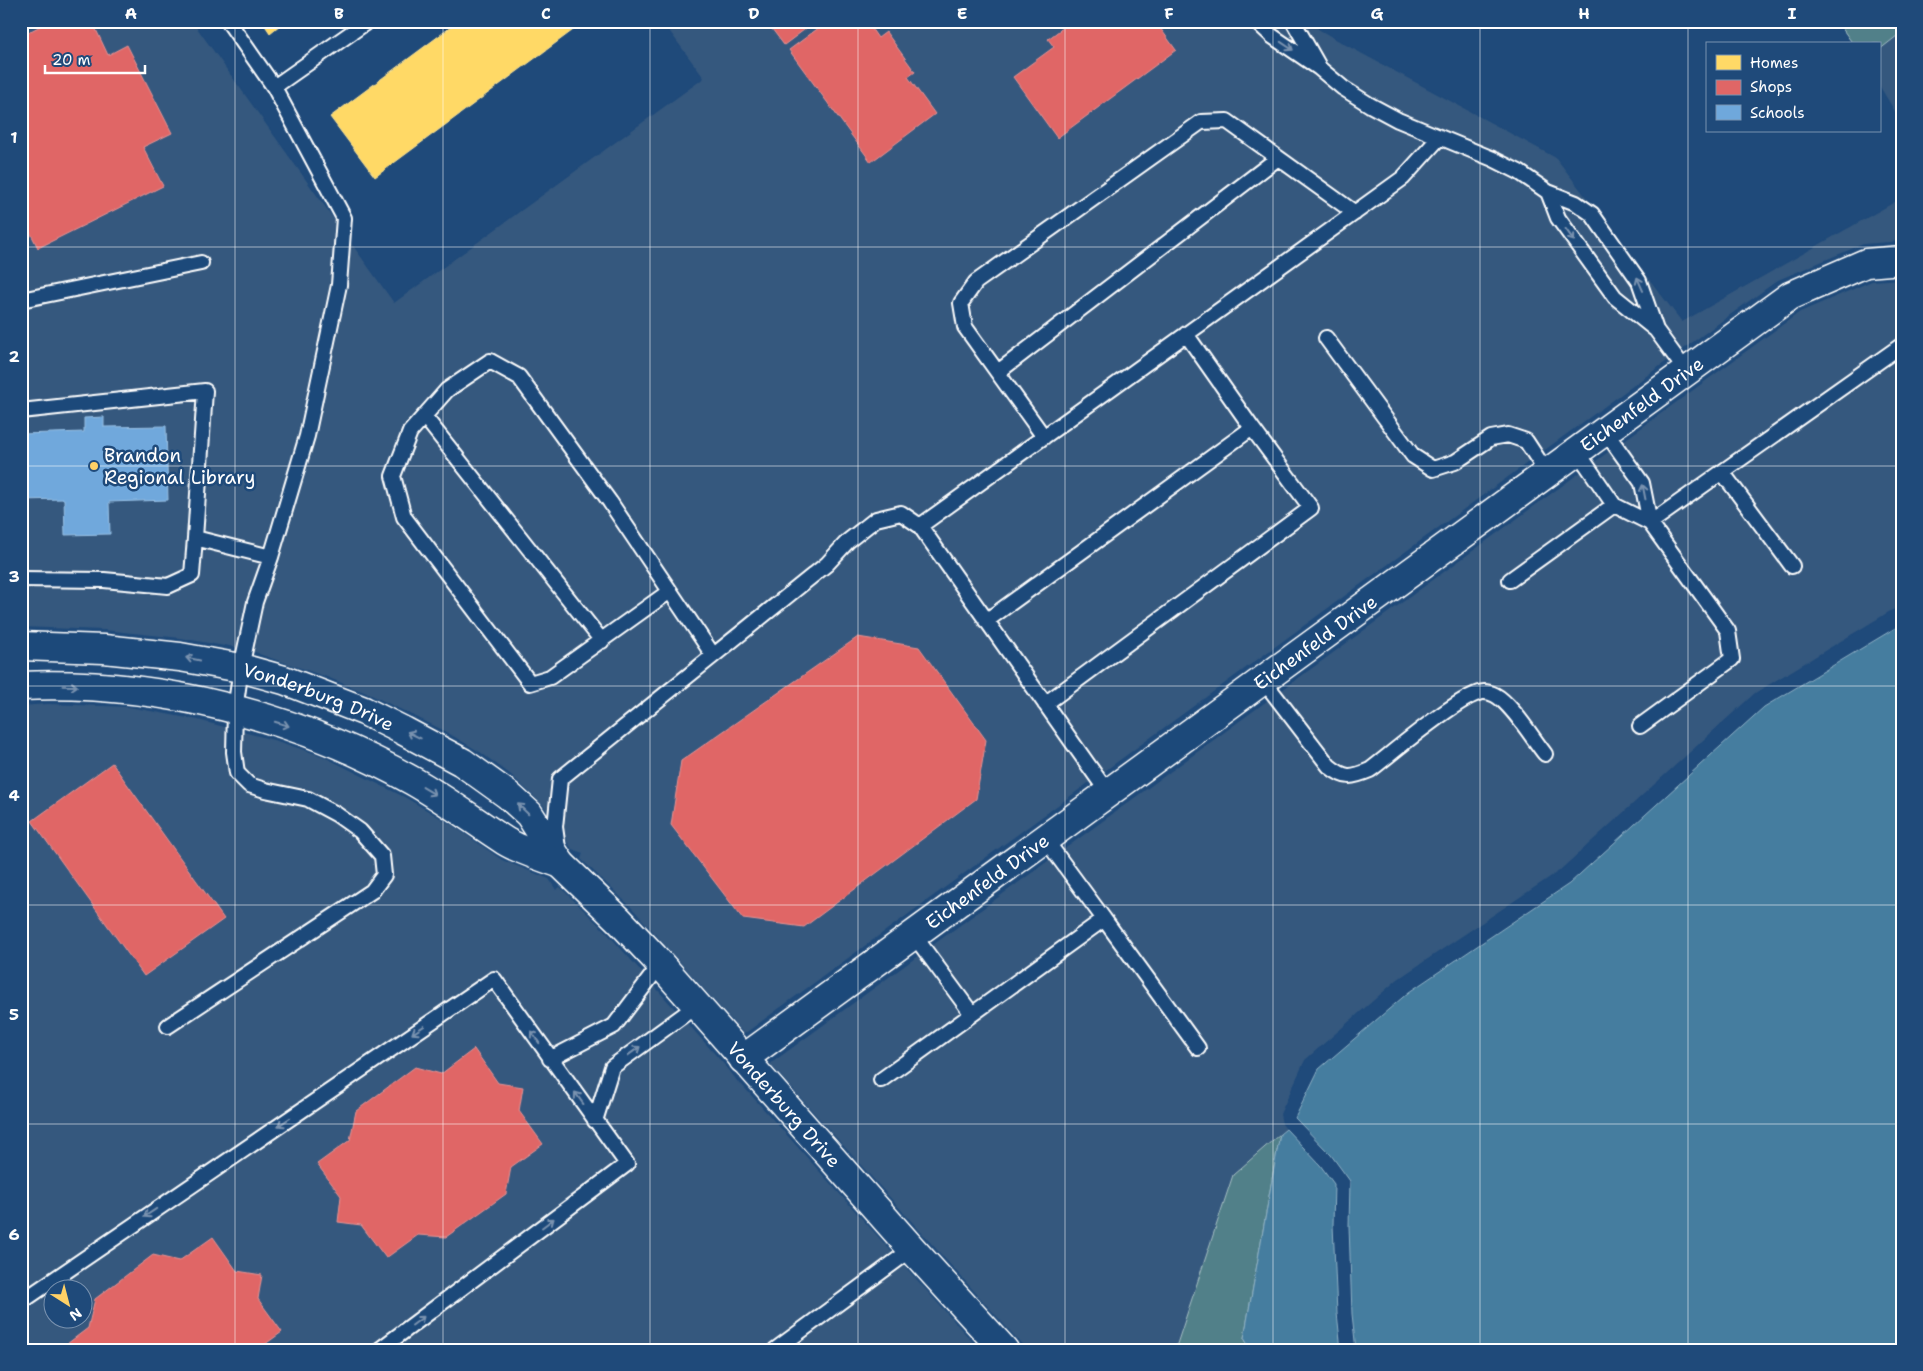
<svg xmlns="http://www.w3.org/2000/svg" width="1923" height="1371" font-family="'Shantell Sans',sans-serif">
	<style>
		.built { fill: #35587e; fill-rule: evenodd }
		.green { fill: #518089; stroke: #a8c0c4 }
		.water { fill: #457d9f; stroke: #8fb1c5 }
		.homes { fill: #ffd966; stroke: #ffe494 }
		.shops { fill: #e06666; stroke: #e99494 }
		.schools { fill: #6fa8dc; stroke: #9ac2e6 }
		.lines { fill: none; stroke-linecap: round; stroke-linejoin: round }
		.lane-casing { stroke: #fff; stroke-width: 18 }
		.street-casing { stroke: #fff; stroke-width: 31 }
		.secondary-casing { stroke: #fff; stroke-width: 31 }
		.lane { stroke: #1f4a7a; stroke-width: 14 }
		.street { stroke: #1f4a7a; stroke-width: 28 }
		.secondary { stroke: #1f4a7a; stroke-width: 28 }
		.oneway { stroke: #7992af }
		.grid { fill: none; stroke: #fff; stroke-width: 1; stroke-opacity: 0.55 }
		.poi-dot { fill: #ffd166; stroke: #1f4a7a; stroke-width: 2 }
		.labels { text-anchor: middle; stroke-width: 5; stroke-linejoin: round; paint-order: stroke }
		.street-label { font-size: 19px; fill: #fff; stroke: #1f4a7a }
		.poi-label { font-size: 19px; fill: #fff; stroke: #1f4a7a; text-anchor: start }
		.neatline { fill: none; stroke: #fff; stroke-width: 2 }
		.grid-label { font-size: 16px; text-anchor: middle; font-weight: bold; fill: #fff }
	</style>
	<rect width="100%" height="100%" fill="#1f4a7a"/>
	<filter id="ink" filterUnits="userSpaceOnUse"><feTurbulence type="fractalNoise" baseFrequency=".02" numOctaves="2"/><feDisplacementMap in="SourceGraphic" scale="10" xChannelSelector="R" yChannelSelector="G"/><feConvolveMatrix kernelMatrix="1 2 1 2 8 2 1 2 1" color-interpolation-filters="sRGB"/></filter>
	<g filter="url(#ink)">
		<path class="built" d="M21 21H192L394 303 704 78 662 21H1315L1318 29 1344 44 1556 158 1682 322 1902 198V241L1863 244 1778 280 744 1034 632 908 581 859 583 853 572 849 543 805 510 774 480 752 443 730 369 694 327 677 259 654V653L225 645V646L181 638 104 630 21 627Z
			M1902 32V123L1879 85V50Z
			M1902 279V573H1897L1902 592V608L1892 610 1755 693 1559 871 1398 979 1305 1060 1280 1114 1282 1124 1286 1129 1233 1176 1175 1350H1027L770 1064 1800 312 1872 281Z
			M48 704 129 707 198 720 277 741 322 756 406 798 452 825 502 860 549 879 556 890 560 887 607 933 729 1070 740 1085 741 1084 980 1350H21V706ZM52 1288H82V1318H52Z"/>
		<path class="green" d="M1837 21H1902V32L1879 50V44H1853Z
			M1280 1134 1244 1338 1251 1350H1175L1233 1175Z"/>
		<path class="water" d="M1902 624V1350H1356L1352 1314 1349 1226 1350 1181 1331 1155 1295 1118 1319 1069 1409 992 1569 884 1764 707Z
			M1286 1129 1320 1165 1334 1184 1333 1225 1337 1313 1341 1350H1251L1244 1338 1280 1134Z"/>
		<path class="homes" d="M262 21H285L270 33Z
			M459 21 584 22 375 177 330 117Z"/>
		<path class="shops" d="M50 21H92L108 55 127 45 172 133 143 147 163 186 38 248 21 214V36Z
			M766 21H816L784 45Z
			M828 21H866L878 38 886 32 915 72 908 77 935 114 871 162 789 50Z
			M1072 21H1155L1176 50 1057 138 1013 77 1054 47 1048 39Z
			M858 637 919 647 986 740 976 799 804 927 743 919 671 825 681 761Z
			M112 763 224 919 144 976 32 821Z
			M474 1049 498 1083 523 1087 519 1111 543 1144 511 1167 506 1194 446 1237 418 1235 386 1258 361 1225 338 1222 341 1196 317 1164 350 1140 356 1111 415 1067 441 1074Z
			M213 1237 237 1271 262 1275 258 1299 282 1332 257 1350H59L88 1328 95 1299 153 1255 179 1261Z"/>
		<path class="schools" d="M104 417V427L166 426 168 500 109 502 110 534 65 535 64 499 21 500V434L84 432V418Z"/>
		<g class="lines">
			<defs>
				<path id="lane" d="M1256 21 1272 36 1319 68 1343 88 1370 105 1398 120 1493 159 1519 172 1548 192 1576 203 1592 214 1639 281 1656 330
					M1293 21 1318 65
					M274 87 368 21
					M1548 192 1558 218 1615 297 1656 330 1686 371
					M21 300 201 263
					M1326 338 1413 456 1433 469 1455 462 1491 438 1508 435 1526 441 1547 473
					M998 372 1278 158
					M21 411 205 391 195 538 271 557
					M424 416 602 641
					M1044 437 965 327 961 303 976 282 1201 122 1227 121 1355 213
					M1577 451 1614 505 1650 523 1642 483 1605 431
					M1722 472 1902 345
					M21 579 104 580 168 586 192 575 195 538
					M1510 580 1614 505
					M670 591 550 677 530 683 404 517 393 476 410 432 447 390 490 361 519 377 610 502 713 655
					M986 621 1252 428 1186 334
					M1263 680 1329 766C1345 779 1351 778 1370 770 1390 755 1463 692 1484 692 1487 692 1493 694 1495 695 1511 703 1533 739 1545 754
					M1045 704 1311 508 1252 428
					M1640 726 1732 659 1728 631 1650 523 1722 472 1792 566
					M1108 793 920 526 1403 178 1439 138
					M558 848 555 827 560 779 827 564 848 541 876 519 901 513 920 526
					M1104 919 1198 1048
					M913 934 972 1014
					M168 1026 372 891 384 875 382 856 360 831 336 814 308 799 265 790 249 785 237 773 234 752 235 710 241 668 255 602 271 557 307 436 339 285 344 218 274 87 228 21
					M550 1059 614 1026 660 965
					M881 1080 1104 919 1045 839
					M595 1121 612 1067 696 1006
					M21 1302 494 979 627 1164 379 1350
					M775 1350 912 1249"/>
				<g id="street">
					<path id="s1" d="M743 1059 1790 296 1866 263 1902 260"/>
				</g>
				<g id="secondary">
					<path id="s2" d="M21 646 104 649 180 657 241 668 284 680 323 695 364 711 404 731 462 762 508 795 529 814 561 864 619 920 654 957 912 1249 1004 1350"/>
					<path d="M21 686C157 680 295 715 413 781 445 799 474 821 505 841 521 851 543 857 561 864"/>
				</g>
			</defs>
			<use href="#lane" class="lane-casing"/>
			<use href="#street" class="street-casing"/>
			<use href="#secondary" class="secondary-casing"/>
			<use href="#lane" class="lane"/>
			<use href="#street" class="street"/>
			<use href="#secondary" class="secondary"/>
		</g>
		<defs><path id="oneway-shaft" d="M-6 0H5M1.5-3L5.5 0L1.5 3" fill="none" stroke-width="1.6" stroke-linecap="round" stroke-linejoin="round" transform="scale(1.25)"/></defs>
		<g class="oneway">
			<use href="#oneway-shaft" transform="translate(1287 46) rotate(34)"/>
			<use href="#oneway-shaft" transform="translate(1570 235) rotate(54)"/>
			<use href="#oneway-shaft" transform="translate(1640 284) rotate(-114)"/>
			<use href="#oneway-shaft" transform="translate(1644 492) rotate(-101)"/>
			<use href="#oneway-shaft" transform="translate(193 659) rotate(-169)"/>
			<use href="#oneway-shaft" transform="translate(70 686) rotate(1)"/>
			<use href="#oneway-shaft" transform="translate(282 724) rotate(17)"/>
			<use href="#oneway-shaft" transform="translate(414 735) rotate(-154)"/>
			<use href="#oneway-shaft" transform="translate(429 791) rotate(31)"/>
			<use href="#oneway-shaft" transform="translate(523 809) rotate(-136)"/>
			<use href="#oneway-shaft" transform="translate(418 1030) rotate(146)"/>
			<use href="#oneway-shaft" transform="translate(535 1037) rotate(-125)"/>
			<use href="#oneway-shaft" transform="translate(634 1051) rotate(-36)"/>
			<use href="#oneway-shaft" transform="translate(579 1098) rotate(-126)"/>
			<use href="#oneway-shaft" transform="translate(284 1122) rotate(146)"/>
			<use href="#oneway-shaft" transform="translate(150 1213) rotate(146)"/>
			<use href="#oneway-shaft" transform="translate(548 1223) rotate(-37)"/>
			<use href="#oneway-shaft" transform="translate(418 1321) rotate(-37)"/>
		</g>
	</g>
	<path class="grid" d="M235 21V1350M443 21V1350M650 21V1350M858 21V1350M1065 21V1350M1273 21V1350M1480 21V1350M1688 21V1350M21 247H1902M21 466H1902M21 686H1902M21 905H1902M21 1124H1902"/>
	<circle class="poi-dot" cx="94" cy="466" r="5"/>
	<g class="labels">
		<g class="street-label">
			<text dy="7" stroke="none"><textPath href="#s1" startOffset="1112">Eichenfeld Drive</textPath></text>
			<text dy="7" stroke="none"><textPath href="#s1" startOffset="708">Eichenfeld Drive</textPath></text>
			<text dy="7" stroke="none"><textPath href="#s2" startOffset="304">Vonderburg Drive</textPath></text>
			<text dy="7" stroke="none"><textPath href="#s1" startOffset="302">Eichenfeld Drive</textPath></text>
			<text dy="7" stroke="none"><textPath href="#s2" startOffset="935">Vonderburg Drive</textPath></text>
		</g>
		<g class="poi-label">
			<text x="104" y="462">Brandon<tspan x="104" dy="22">Regional Library</tspan></text>
		</g>
	</g>
	<rect width="1923" height="1371" fill="none" stroke="#1f4a7a" stroke-width="55"/>
	<rect x="1706" y="42" width="175" height="90" fill="#1f4a7a" stroke="#7992af"/>
	<rect x="1716" y="55" width="25" height="15" fill="#ffd966" stroke="#7992af"/>
	<text x="1750" y="68" font-size="15" fill="#ffffff">Homes</text>
	<rect x="1716" y="80" width="25" height="15" fill="#e06666" stroke="#7992af"/>
	<text x="1750" y="92" font-size="15" fill="#ffffff">Shops</text>
	<rect x="1716" y="105" width="25" height="15" fill="#6fa8dc" stroke="#7992af"/>
	<text x="1750" y="118" font-size="15" fill="#ffffff">Schools</text>
	<g transform="translate(68 1304) rotate(144)"><circle r="24" fill="#1f4a7a" stroke="#7992af"/>
	<path d="M0-4L9 19L0 12L-9 19Z" fill="#ffd166"/>
	<text y="-8" font-size="14" font-weight="bold" text-anchor="middle" fill="#ffffff">N</text>
	</g>
	<path d="M45 65v8h100v-8" fill="none" stroke="#ffffff" stroke-width="2.5"/>
	<text x="52" y="65" font-size="15" fill="#ffffff" stroke="#1f4a7a" stroke-width="4" paint-order="stroke">20 m</text>
	<rect x="28" y="28" width="1868" height="1316" class="neatline"/>
	<g class="grid-label">
		<text x="131" y="19">A</text>
		<text x="339" y="19">B</text>
		<text x="546" y="19">C</text>
		<text x="754" y="19">D</text>
		<text x="962" y="19">E</text>
		<text x="1169" y="19">F</text>
		<text x="1377" y="19">G</text>
		<text x="1584" y="19">H</text>
		<text x="1792" y="19">I</text>
		<text x="14" y="143">1</text>
		<text x="14" y="362">2</text>
		<text x="14" y="582">3</text>
		<text x="14" y="801">4</text>
		<text x="14" y="1020">5</text>
		<text x="14" y="1240">6</text>
	</g>
</svg>
